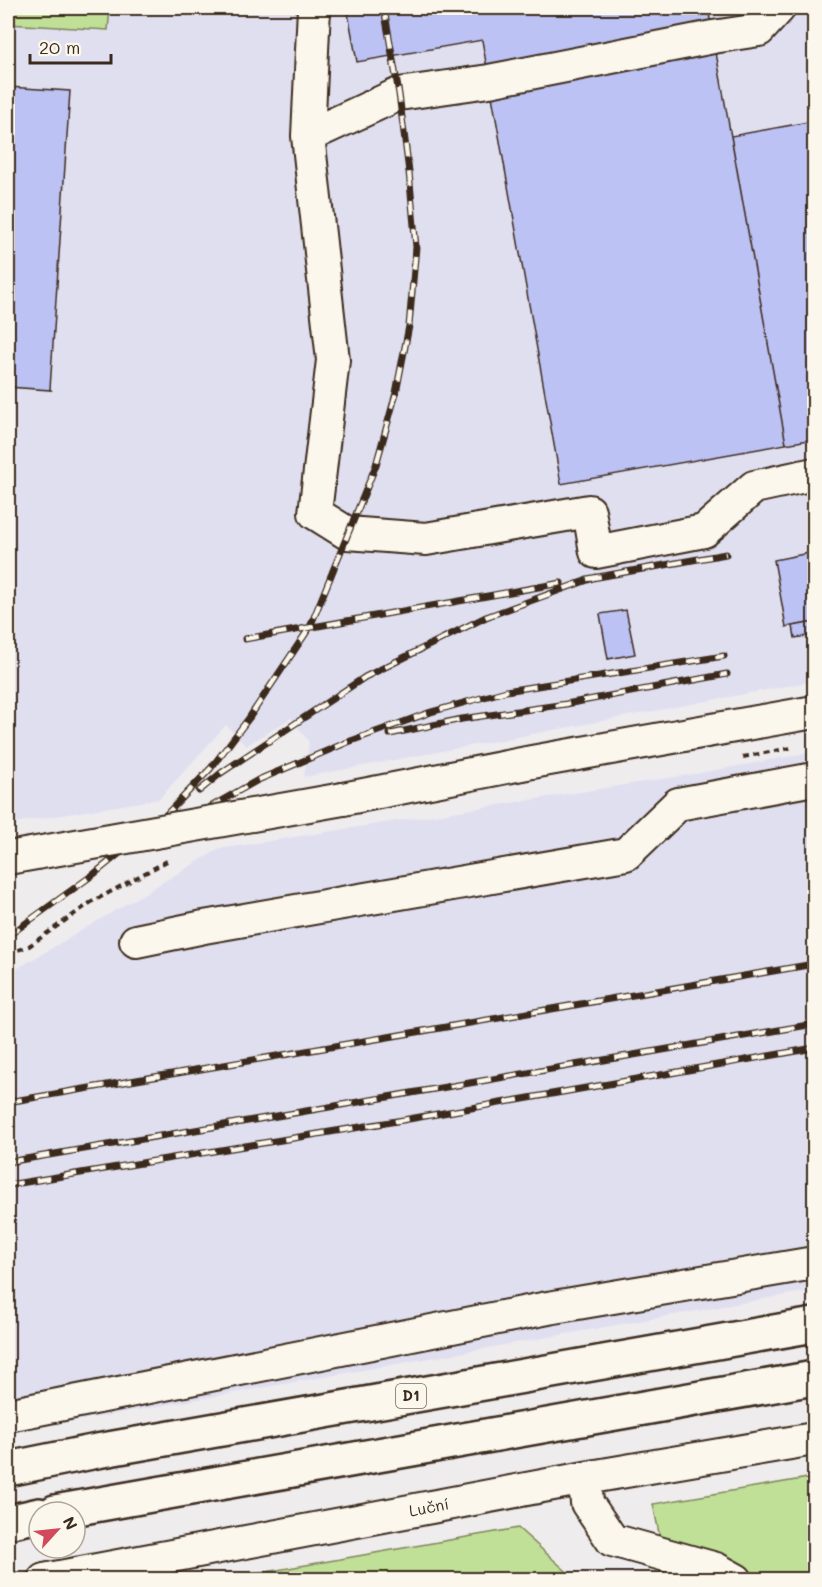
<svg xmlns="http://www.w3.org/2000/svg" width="822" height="1587" font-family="Mali,sans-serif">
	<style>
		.built { fill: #e0dff0 }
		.green { fill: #c0df97; stroke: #7e845a; stroke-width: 1.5 }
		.building { fill: #bdc2f4; stroke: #3b2a1e; stroke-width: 1.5 }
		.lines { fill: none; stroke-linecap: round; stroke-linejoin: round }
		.minor-casing { stroke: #3b2a1e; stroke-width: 36 }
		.highway-casing { stroke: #3b2a1e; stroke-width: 38 }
		.path { stroke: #3b2a1e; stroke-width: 4; stroke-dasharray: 6 4.5; stroke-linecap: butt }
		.minor { stroke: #fbf7ec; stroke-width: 32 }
		.highway { stroke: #fbf7ec; stroke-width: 33 }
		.rail-casing { stroke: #3b2a1e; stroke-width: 7 }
		.rail { stroke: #fbf7ec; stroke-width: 4.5; stroke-dasharray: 14; stroke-linecap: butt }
		.minor-bridge-casing { stroke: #3b2a1e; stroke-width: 36; stroke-linecap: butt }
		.minor-bridge { stroke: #fbf7ec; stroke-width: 32 }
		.labels { text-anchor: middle; stroke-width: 5; stroke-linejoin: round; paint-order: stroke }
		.shield { fill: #fbf7ec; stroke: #75685c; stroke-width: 1.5 }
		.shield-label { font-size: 15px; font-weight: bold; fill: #3b2a1e }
		.street-label { font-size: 16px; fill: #3b2a1e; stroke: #fbf7ec }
	</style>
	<rect width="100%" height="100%" fill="#efecee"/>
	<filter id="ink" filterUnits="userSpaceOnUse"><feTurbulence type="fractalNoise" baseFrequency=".0167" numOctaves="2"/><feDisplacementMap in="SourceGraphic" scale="12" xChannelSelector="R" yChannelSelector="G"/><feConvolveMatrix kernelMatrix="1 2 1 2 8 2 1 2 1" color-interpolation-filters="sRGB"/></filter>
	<g filter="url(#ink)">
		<path class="built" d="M110 8H814V681L304 777 309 742 291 718 246 746 226 725 159 799 8 824V24L108 30Z
			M814 752V1290L8 1433V974L219 849 694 774Z"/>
		<path class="green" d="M8 8H110L108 30 8 24Z
			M814 1477V1579H770L761 1575 661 1543 653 1504Z
			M518 1528 575 1579H225Z"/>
		<path class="building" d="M347 8H708L786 444 561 484 482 40 357 62Z
			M8 87 70 91 50 389 51 390 8 387Z
			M814 121V439L786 444 731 136Z
			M814 552V622L786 627 774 560Z
			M626 610 635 654 608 659 600 614Z
			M814 622V635L795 638 793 626Z"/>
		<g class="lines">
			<defs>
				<path id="minor" d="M314 8 308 136 333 360 315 513 347 533 426 539 589 511 596 552 704 531 754 487 814 474
					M308 136 399 94 489 81 713 37 759 30 779 8
					M343 799 532 762 814 712
					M136 941 204 927 626 854 678 804 814 779
					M8 1415 548 1308 814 1263
					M585 1478 587 1503 612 1540 716 1569 736 1580
					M44 1580 585 1478 814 1439"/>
				<path id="highway" d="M8 1469 97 1451 814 1325
					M55 1512 814 1378
					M8 1522 39 1515"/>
			</defs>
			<use href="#minor" class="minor-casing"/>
			<use href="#highway" class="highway-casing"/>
			<path class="path" d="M743 757 791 748
				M8 950 15 951 29 946 90 903 167 861"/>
			<use href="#minor" class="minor"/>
			<use href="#highway" class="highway"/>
			<defs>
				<path id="rail" d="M587 579 726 554
					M245 639 561 583
					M390 734 462 719 566 704 727 674
					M199 791 221 773 365 677 486 617 596 577
					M163 818 211 768 249 718 310 627 376 465 396 393 409 326 416 247 409 172 399 94 384 8
					M136 849 258 780 348 742 431 712 506 691 724 656
					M8 936 94 874 168 814
					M8 1102 814 964
					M8 1162 814 1024
					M8 1185 403 1120 814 1048"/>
			</defs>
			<use href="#rail" class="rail-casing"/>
			<use href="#rail" class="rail"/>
			<defs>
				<path id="minor-bridge" d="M8 858 343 799"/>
			</defs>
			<use href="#minor-bridge" class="minor-bridge-casing"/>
			<use href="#minor-bridge" class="minor-bridge"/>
		</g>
	</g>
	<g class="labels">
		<rect class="shield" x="396" y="1384" width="30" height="24" rx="4.5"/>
		<g class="shield-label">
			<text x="411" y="1401">D1</text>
		</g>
		<g class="street-label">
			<text transform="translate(429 1507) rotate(-11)" y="6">Luční</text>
		</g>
	</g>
	<rect width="822" height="1587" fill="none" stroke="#fbf7ec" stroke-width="30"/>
	<rect x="15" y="15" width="792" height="1557" fill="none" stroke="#3b2a1e" stroke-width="2" filter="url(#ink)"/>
	<g transform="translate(57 1530) rotate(63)"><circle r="28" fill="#fbf7ec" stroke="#aea59a" stroke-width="1.5"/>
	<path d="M0-4.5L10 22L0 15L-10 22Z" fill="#d1495b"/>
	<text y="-9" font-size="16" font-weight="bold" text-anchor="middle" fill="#3b2a1e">N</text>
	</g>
	<path d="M30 54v9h81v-9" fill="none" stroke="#3b2a1e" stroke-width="3"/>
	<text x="39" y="54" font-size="18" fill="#3b2a1e" stroke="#fbf7ec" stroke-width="4.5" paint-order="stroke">20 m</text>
</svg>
